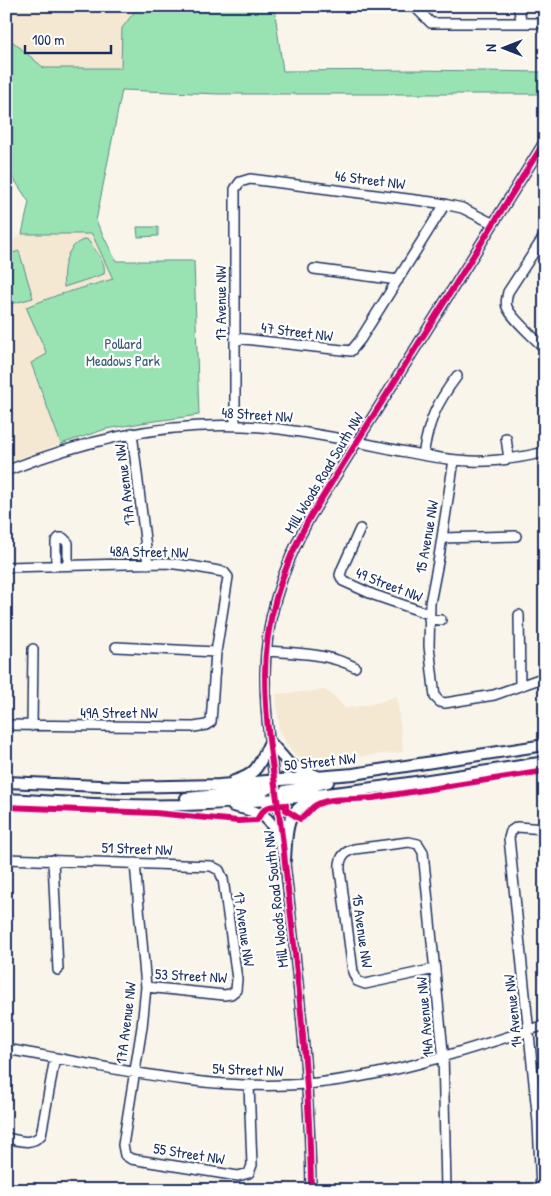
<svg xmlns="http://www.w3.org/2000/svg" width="551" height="1196" font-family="'Patrick Hand',sans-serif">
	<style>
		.built { fill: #f5e8d3 }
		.green { fill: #99e3b3; stroke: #5a8988 }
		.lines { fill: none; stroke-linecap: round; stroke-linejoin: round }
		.minor-casing { stroke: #1b2f5e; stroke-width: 12 }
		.major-casing { stroke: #1b2f5e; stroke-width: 14 }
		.minor { stroke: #fff; stroke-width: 9 }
		.major { stroke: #fff; stroke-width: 10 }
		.cycleway-casing { stroke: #fff; stroke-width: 9 }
		.cycleway { stroke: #d6006c; stroke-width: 6 }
		.labels { text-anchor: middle; stroke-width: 4.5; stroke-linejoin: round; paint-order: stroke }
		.street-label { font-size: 15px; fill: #1b2f5e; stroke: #fff }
		.park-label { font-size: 15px; fill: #3a5c73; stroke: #fff }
	</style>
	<rect width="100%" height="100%" fill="#faf5eb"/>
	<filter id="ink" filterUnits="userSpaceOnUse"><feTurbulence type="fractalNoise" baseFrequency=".02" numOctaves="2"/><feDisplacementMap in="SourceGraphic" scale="10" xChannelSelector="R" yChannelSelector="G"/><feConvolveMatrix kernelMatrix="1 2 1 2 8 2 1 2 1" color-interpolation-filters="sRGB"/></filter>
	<g filter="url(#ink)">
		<path class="built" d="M16 6H139L122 28 121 68H44L6 36V18Z
			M22 234H92L114 279 58 295 47 355 31 363 61 444 6 463V245Z
			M324 690 333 695 345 708 372 704 397 696 403 752 309 762 298 757 288 747 279 729 276 694Z"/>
		<path class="green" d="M139 6H274L283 71 416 70 545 72V94H219L122 90 96 221 116 261H194L199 415 148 422 106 429 61 444 31 363 47 354 26 307 58 295 113 279 92 234H22L29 202 6 167V36L44 68H121L122 28Z
			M137 227H158V236L138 237Z
			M87 239C94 249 107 262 104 274L64 287C62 268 66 243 87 239Z
			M19 251 33 298 7 305 6 255Z"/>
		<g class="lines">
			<defs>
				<path id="minor" d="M414 6 431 23H545
					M518 6 522 23
					M545 235 508 292C507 297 505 303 507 307 511 318 536 339 545 349
					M314 269 398 280
					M235 338 351 351 360 340 445 204
					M235 426V189L240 182 250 179 439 203 462 208 492 223
					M132 433 148 564
					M506 438 509 459
					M423 455C429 420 436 404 457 376
					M454 460 439 557 430 603 429 646 435 697 440 702 445 703 494 695 545 677
					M6 471C93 436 186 417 280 429 317 434 354 441 391 449 417 454 443 460 470 461 495 462 520 458 545 452
					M360 529 342 569 340 575 343 581 374 595 429 614
					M442 538 516 536
					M56 565V542L59 538H63L68 543V565
					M6 567 167 563 191 566 224 572 228 577 216 652 211 722 206 725 194 727 6 725
					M519 615 520 686
					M429 619 441 620
					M116 647 216 652
					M266 651C296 653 327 653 355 667
					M32 726 33 649
					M6 859 211 866 219 870 223 879 237 979 236 990 231 994 224 995 146 987
					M53 860 58 970
					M135 863 146 987 142 1027 123 1145 125 1155 131 1159 238 1176 249 1173 252 1165 249 1085
					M435 969 365 984 357 981 353 972 340 870C339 859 343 852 354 849L409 842 418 844 423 852 443 1051 446 1190
					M6 1049C105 1066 205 1092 306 1084 388 1077 467 1050 545 1025
					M6 1138C18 1140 31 1146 41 1135L55 1058
					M311 1190C310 1080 297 971 285 863 279 800 265 738 265 675 265 619 283 566 310 517L545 141
					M541 1190 538 1122 509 838 511 831 517 827 545 829"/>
				<path id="major" d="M234 781C259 774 259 763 270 742L290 765 317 776
					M6 782 123 787 219 785 353 774 545 745
					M186 798 263 791 272 786 275 781
					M6 799C65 802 125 807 184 805 305 801 425 781 545 762
					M277 799 285 791 312 786 328 782
					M233 806C270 814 271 818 283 853
					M285 860C287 831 284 808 317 799"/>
			</defs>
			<use href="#minor" class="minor-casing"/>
			<use href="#major" class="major-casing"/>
			<use href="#minor" class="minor"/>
			<use href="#major" class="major"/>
			<defs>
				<path id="cycleway" d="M6 807 155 813 238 821 257 820C265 805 270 806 286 805V810L300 819C307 816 310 807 318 804 332 797 358 800 373 798L545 771
					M311 1190C310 1080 297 971 285 863 279 800 265 738 265 675 265 619 283 566 310 517L545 141"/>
			</defs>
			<use href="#cycleway" class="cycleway-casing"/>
			<use href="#cycleway" class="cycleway"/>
		</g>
	</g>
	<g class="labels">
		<g class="street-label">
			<text transform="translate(370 180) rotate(7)" y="5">46 Street NW</text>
			<text transform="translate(221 303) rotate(-90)" y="5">17 Avenue NW</text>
			<text transform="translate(297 332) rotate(7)" y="5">47 Street NW</text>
			<text transform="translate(257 415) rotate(4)" y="5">48 Street NW</text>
			<text transform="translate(324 473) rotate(-59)" y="5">Mill Woods Road South NW</text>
			<text transform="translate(125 485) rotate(-97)" y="5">17A Avenue NW</text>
			<text transform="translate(427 537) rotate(-80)" y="5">15 Avenue NW</text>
			<text transform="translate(149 552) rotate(1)" y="5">48A Street NW</text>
			<text transform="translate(389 585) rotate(21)" y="5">49 Street NW</text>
			<text x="119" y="718">49A Street NW</text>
			<text transform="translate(320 762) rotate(-6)" y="5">50 Street NW</text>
			<text transform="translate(137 849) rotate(2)" y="5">51 Street NW</text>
			<text transform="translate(276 899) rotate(-96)" y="5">Mill Woods Road South NW</text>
			<text transform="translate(244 929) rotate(82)" y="5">17 Avenue NW</text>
			<text transform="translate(362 931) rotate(82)" y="5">15 Avenue NW</text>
			<text transform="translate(191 976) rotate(3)" y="5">53 Street NW</text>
			<text transform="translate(513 1011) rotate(-96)" y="5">14 Avenue NW</text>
			<text transform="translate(425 1017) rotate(-95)" y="5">14A Avenue NW</text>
			<text transform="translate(126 1023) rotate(-83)" y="5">17A Avenue NW</text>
			<text transform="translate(248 1070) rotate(2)" y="5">54 Street NW</text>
			<text transform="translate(189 1154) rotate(9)" y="5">55 Street NW</text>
		</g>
		<g class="park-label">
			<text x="123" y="349">Pollard<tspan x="123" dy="17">Meadows Park</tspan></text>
		</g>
	</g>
	<rect width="551" height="1196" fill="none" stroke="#fff" stroke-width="25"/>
	<rect x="12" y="12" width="526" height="1171" fill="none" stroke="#1b2f5e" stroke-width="2" filter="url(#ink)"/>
	<g transform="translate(504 48) rotate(270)" stroke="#ffffff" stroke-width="4" paint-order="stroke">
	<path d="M0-4L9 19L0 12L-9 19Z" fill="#1b2f5e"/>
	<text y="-8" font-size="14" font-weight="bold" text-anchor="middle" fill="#1b2f5e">N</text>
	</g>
	<path d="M25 45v8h86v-8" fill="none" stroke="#1b2f5e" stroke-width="2.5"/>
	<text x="32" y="45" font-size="15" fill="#1b2f5e" stroke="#ffffff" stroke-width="4" paint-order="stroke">100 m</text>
</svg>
